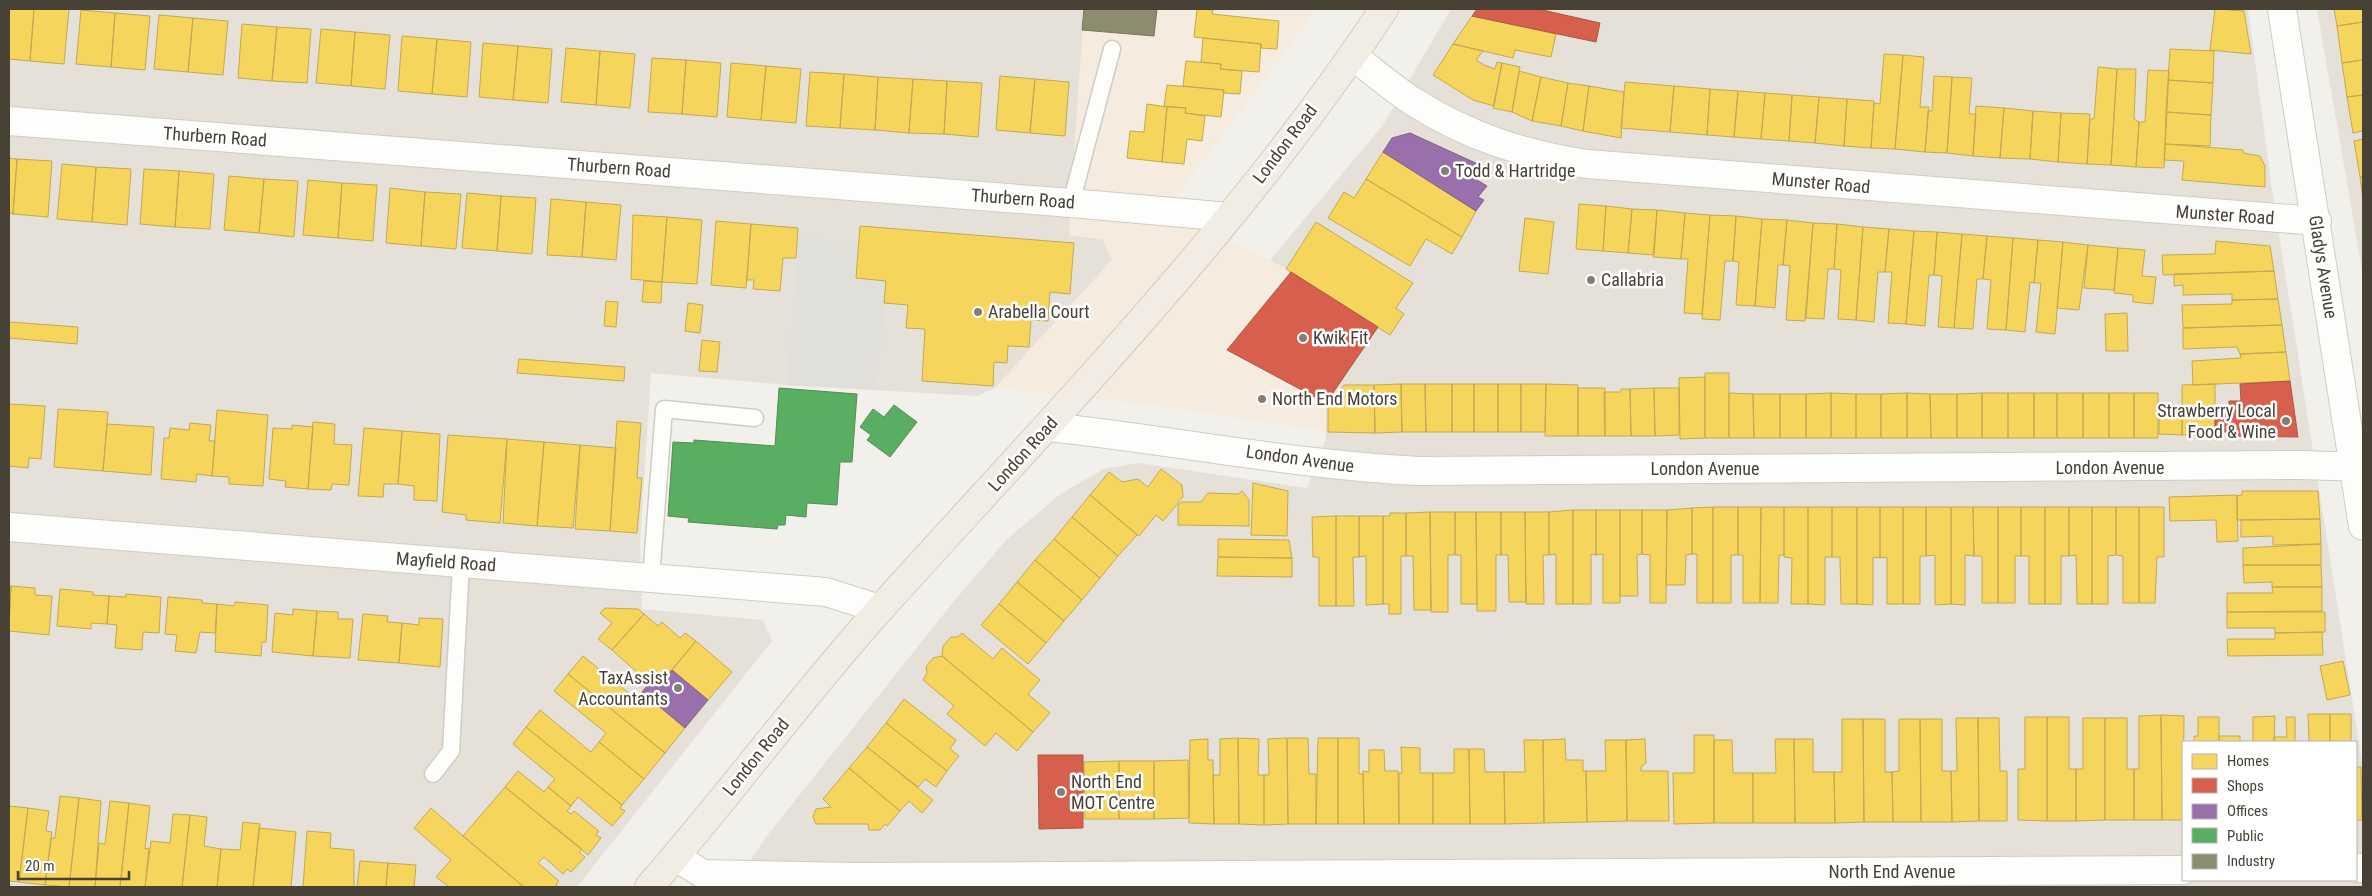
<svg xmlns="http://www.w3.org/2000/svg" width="2372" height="896" font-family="'Roboto Condensed',sans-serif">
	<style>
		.residential { fill: #e6e1d8; fill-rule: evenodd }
		.commercial { fill: #f5ebde }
		.parking { fill: #e1dfda }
		.homes { fill: #f6d55c; stroke: #c2a951 }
		.shops { fill: #d6604d; stroke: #ab5746 }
		.offices { fill: #9970ab; stroke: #816288 }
		.public { fill: #5aae61; stroke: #558d54 }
		.industry { fill: #8c8c6e; stroke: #78765d }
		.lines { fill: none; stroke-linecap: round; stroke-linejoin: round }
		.lane-casing { stroke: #ceccc7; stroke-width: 19 }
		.street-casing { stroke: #ceccc7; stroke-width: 30 }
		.primary-casing { stroke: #d5ccb8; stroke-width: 30 }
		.lane { stroke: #fdfdfc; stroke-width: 16 }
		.street { stroke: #fdfdfc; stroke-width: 28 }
		.primary { stroke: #f1ede4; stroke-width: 28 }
		.poi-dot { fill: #847e75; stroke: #fff; stroke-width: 2 }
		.labels { text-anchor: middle; stroke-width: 5; stroke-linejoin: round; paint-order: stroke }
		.street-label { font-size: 18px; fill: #484136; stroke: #fff }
		.poi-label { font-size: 18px; fill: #484136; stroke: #fff; text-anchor: start }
	</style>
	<rect width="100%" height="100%" fill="#f2f0eb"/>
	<path class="residential" d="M9 9H1084L1069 235 1103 239 1112 260 995 388 977 396 787 385 651 373 640 542 642 609 763 620 772 641 577 887H9Z
		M1451 9H2248L2272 190 2363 768V887H732L766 837 950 606 1006 540 1059 495 1103 469 1138 463 1307 488 1326 439V403L1291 272 1270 260 1383 125ZM2183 742H2356V880H2183Z
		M2317 9H2363V276Z"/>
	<path class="commercial" d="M1084 9H1317L1169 206 1291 272 1378 327 1326 403V431L1159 406 995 388 1112 260 1103 239 1069 235Z"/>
	<path class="parking" d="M799 238 859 243 856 278 886 281 877 390 787 385Z"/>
	<path class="homes" d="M9 9H34L30 61 9 59Z
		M34 9H69L64 64 30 61Z
		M1197 9 1213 10 1212 14 1279 21 1277 49 1261 48V44L1194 37Z
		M2215 9 2244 11 2251 54 2210 50Z
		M2334 9H2363V22L2337 26Z
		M81 10 115 13 111 67 76 64Z
		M115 13 150 16 145 70 111 67Z
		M159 15 193 18 188 72 154 69Z
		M1472 16 1556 34 1551 57 1515 50 1513 58 1453 44Z
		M193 18 228 21 223 75 188 72Z
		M2363 22V60L2342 63 2337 26Z
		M242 24 277 27 272 81 238 78Z
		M277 27 311 29 307 83 272 81Z
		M321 29 355 32 351 86 316 83Z
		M355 32 390 35 385 89 351 86Z
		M402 36 437 39 432 94 398 91Z
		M1203 38 1261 44 1259 72 1220 69 1221 64 1201 62Z
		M437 39 471 42 467 97 432 94Z
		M483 43 518 46 513 100 479 97Z
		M1453 44 1483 51 1476 60 1484 65 1495 69 1497 62 1502 63 1494 106 1473 100 1433 75Z
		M518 46 552 49 548 103 513 100Z
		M566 48 600 51 596 105 561 102Z
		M2170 49 2214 51 2213 83 2168 80Z
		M600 51 635 54 630 108 596 105Z
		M1884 54 1903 55 1895 149 1871 148 1874 103 1880 104Z
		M1903 55 1924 57 1920 107H1929L1925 152 1895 149Z
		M652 58 686 60 682 114 648 112Z
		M686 60 721 63 717 117 682 114Z
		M2363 60V95L2347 97 2342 63Z
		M1186 61 1221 64 1220 69 1242 71 1240 94 1223 93 1224 90 1183 86Z
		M731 63 766 66 761 120 727 117Z
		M1502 63 1520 67 1512 112 1493 108Z
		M766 66 801 69 796 123 761 120Z
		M2098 67 2117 69 2111 165 2087 164 2090 119H2094Z
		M2117 69H2136L2134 119 2139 122 2136 167 2111 165Z
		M2148 70 2169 71 2164 168 2136 167 2139 122H2145Z
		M1519 71 1541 77 1532 121 1512 112Z
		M810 72 844 74 840 128 806 126Z
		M844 74 878 77 875 130 840 128Z
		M1000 76 1035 79 1030 133 996 130Z
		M1934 76 1952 77 1947 153 1925 152 1928 111H1932Z
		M878 77 913 79 909 133 875 130Z
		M1541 77 1568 83 1561 126 1532 121Z
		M1952 77 1972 78 1969 114H1976L1973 156 1947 153Z
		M913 79 947 81 944 134 909 133Z
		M1035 79 1069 82 1065 136 1030 133Z
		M2168 80 2213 83 2211 115 2166 112Z
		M947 81 982 83 978 137 944 134Z
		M1625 82 1674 86 1670 132 1621 128Z
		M1568 83 1589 86 1583 131 1561 126Z
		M1167 85 1224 90 1221 117 1185 113 1186 108 1164 106Z
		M1589 86 1624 92 1621 138 1583 131Z
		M1674 86 1710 89 1707 135 1670 132Z
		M1710 89 1738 91 1734 137 1707 135Z
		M1738 91 1765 93 1761 139 1734 137Z
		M1765 93 1792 95 1789 141 1761 139Z
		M1792 95 1819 97 1815 143 1789 141Z
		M2363 95V131L2353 133 2347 97Z
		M1819 97 1847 99 1844 146 1815 143Z
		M1847 99 1874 101 1871 148 1844 146Z
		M1147 104 1167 107 1162 162 1127 158 1130 131 1144 132Z
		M1976 106 2004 108 2000 158 1973 156Z
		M1167 107 1186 108 1185 113 1205 116 1202 141 1187 139 1184 164 1162 162Z
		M2004 108 2033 111 2030 159 2000 158Z
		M2033 111 2061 113 2058 162 2030 159Z
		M2166 112 2211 115 2210 146 2165 144Z
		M2061 113 2090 114 2087 164 2058 162Z
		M2363 139V177H2360L2354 141Z
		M2165 144 2243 150V153L2260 156 2265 166V187L2182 180 2184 161 2164 160Z
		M1383 152 1476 211 1462 237 1366 179Z
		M9 158 17 159 13 214 9 213Z
		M17 159 52 161 48 217 13 214Z
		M62 164 96 167 92 222 57 219Z
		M96 167 131 169 127 225 92 222Z
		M144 169 179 171 175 227 140 224Z
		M179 171 214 174 210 229 175 227Z
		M229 176 264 179 259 233 224 230Z
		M2360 177H2363V200Z
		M264 179 298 181 294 237 259 233Z
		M1366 179 1462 237 1452 254 1426 239 1410 266 1328 218 1344 192 1354 198Z
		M308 180 342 183 338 238 303 235Z
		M342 183 377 185 373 241 338 238Z
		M390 188 425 192 421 246 386 243Z
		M425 192 461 194 456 249 421 246Z
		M467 193 501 196 497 251 462 248Z
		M501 196 536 198 532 254 497 251Z
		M551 199 586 202 582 257 547 255Z
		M586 202 621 205 616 260 582 257Z
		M1579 204 1606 206 1603 251 1576 249Z
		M1606 206 1632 209 1628 253 1603 251Z
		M1632 209 1657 210 1654 255 1628 253Z
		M1657 210 1685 213 1681 259 1653 257Z
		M1685 213 1710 215 1702 314 1684 313 1688 259H1681Z
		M633 215 667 217 662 282 631 279Z
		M1710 215 1736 216 1733 261H1725L1720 320 1702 319Z
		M1736 216 1762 219 1755 306 1736 305 1739 262 1733 261Z
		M667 217 702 220 697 284 662 282Z
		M1525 218 1554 222 1548 274 1519 271Z
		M1762 219 1787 220 1783 265H1778L1775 308 1755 306Z
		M1787 220 1813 223 1805 321 1786 320 1790 266 1783 265Z
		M716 221 751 224 746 288 711 285Z
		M1316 222 1413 283 1396 308 1404 314 1390 335 1286 269Z
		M1813 223 1837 224 1834 269H1828L1824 319 1806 318Z
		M751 224 798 228 796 258H783L780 291 753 289 754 280H747Z
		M1837 224 1863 227 1856 320 1838 319 1841 270 1834 269Z
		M860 226 1074 243 1070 294 1050 292 1048 321 1031 320 1029 347 1008 346 1007 363 994 362 993 386 922 381 925 329 906 328 908 305 884 303 886 281 856 278Z
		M1863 227 1889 229 1885 272H1878L1874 322 1856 320Z
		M1889 229 1914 231 1906 324 1888 323 1892 272H1885Z
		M1914 231 1937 232 1934 275H1929L1925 326 1906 324Z
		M1937 232 1962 234 1954 328 1938 327 1942 276 1934 275Z
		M1962 234 1987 236 1983 279H1977L1973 329 1954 328Z
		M1987 236 2013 238 2006 330 1987 329 1991 280 1983 279Z
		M2013 238 2038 240 2034 283 2030 282 2025 332 2006 330Z
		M2038 240 2063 242 2055 334 2036 332 2041 283H2034Z
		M2216 241 2270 246 2274 271 2163 275 2162 255 2215 254Z
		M2063 242 2088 245 2079 310 2057 308Z
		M2088 245 2118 248 2114 290 2084 288Z
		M2118 248 2145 250 2142 276 2156 277 2153 304 2133 302V295L2114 293Z
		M2274 271 2278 299 2232 300V294L2183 295V285L2174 286V274Z
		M644 281 662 282 661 303 642 302Z
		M2278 299 2282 325 2183 328 2182 305 2232 304V300Z
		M606 301 618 302 616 327 604 326Z
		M688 303 703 305 700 333 685 331Z
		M2127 313 2128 351H2106L2105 314Z
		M9 322 78 327 77 344 9 338Z
		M2282 325 2286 352 2240 354 2237 347 2183 349V328Z
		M702 340 720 342 717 372 699 371Z
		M2286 352 2290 381 2193 385 2192 361 2241 358 2240 354Z
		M519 359 625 367 624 381 517 373Z
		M1705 373H1729V438H1705Z
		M1705 377V438L1680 439 1679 378Z
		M1401 384H1425L1426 432H1402Z
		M1401 384 1402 432 1375 433 1374 385Z
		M1425 384H1452V432H1426Z
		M1452 384H1474V432H1452Z
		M1474 384H1498V432H1474Z
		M1498 384H1521V432H1498Z
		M1521 384H1546L1545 432H1521Z
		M1546 384 1578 385V436H1545Z
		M2215 384V435H2182V385Z
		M1344 385H1374L1375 433 1328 432V407Z
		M1578 388H1605V436H1578Z
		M1654 388H1679V435L1655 436Z
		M1654 388 1655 436H1631L1630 389Z
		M1621 389H1630L1631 436H1605L1604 392H1621Z
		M1729 393 1753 394 1754 438H1729Z
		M1831 393 1856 394V438H1831Z
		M1831 393V438H1806V394Z
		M1907 393 1930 394 1931 438H1907Z
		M1907 393V438H1881V394Z
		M1982 393H2008V438H1982Z
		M1982 393V438H1957V394Z
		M2008 393H2034V438H2008Z
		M2034 393H2057V438H2034Z
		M2057 393H2083V438H2057Z
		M2083 393H2109V438H2083Z
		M2109 393H2134V438H2109Z
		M2134 393H2158V438H2134Z
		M1753 394H1780V438H1754Z
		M1780 394H1806V438H1780Z
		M1856 394H1881V438H1856Z
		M1930 394H1957V438H1931Z
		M9 404 45 406 41 459 29 458 28 468 9 466Z
		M2159 408H2182V435L2159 434Z
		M58 409 108 412 103 471 54 467Z
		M217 410 268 415 263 486 229 484V477L212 476Z
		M617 421 641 423 637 478H642L637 533 610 531Z
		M313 422 335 424 334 444 352 445 349 485 332 484 331 490 308 489Z
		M190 423 211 425 209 441H215L212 476 197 474 196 482 161 479 164 438H169L170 428 189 430Z
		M107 424 154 427 151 475 103 471Z
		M292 425 313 427 308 489 285 487 286 481 269 479 273 428 292 429Z
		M364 428 402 431 398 484H384L383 497 358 496Z
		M402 431 440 434 437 501 414 500V486L398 484Z
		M448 435 507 439 500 523 466 520V515L442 512Z
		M507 439 544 442 537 526 503 523Z
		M544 442 580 445 573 528 537 526Z
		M580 445 616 448 610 531 575 529Z
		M1161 469 1182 485 1183 497 1163 521 1156 515 1139 536 1090 495 1109 472 1122 482 1138 479 1148 487Z
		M1253 483 1288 491 1287 536 1251 535Z
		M1242 491 1249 500V526L1178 525V505L1182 502H1201L1208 493 1238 494Z
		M2242 491H2318L2320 519 2237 520V496L2242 495Z
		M1090 495 1137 535 1118 556 1072 517Z
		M2237 495 2238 541 2217 542 2216 520 2170 521 2169 497Z
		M1713 507H1738V555H1731V603H1713Z
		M1713 507V603H1697V554H1692V508Z
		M1738 507H1761L1760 603H1743V555H1738Z
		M1761 507H1784V555H1779L1778 603H1760Z
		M1784 507H1808V604H1791L1792 558 1784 557Z
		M1808 507H1832V557H1825V605L1808 604Z
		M1832 507H1857V604H1841L1840 557H1832Z
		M1857 507H1880V558L1873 557V605L1857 604Z
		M1880 507H1903V604H1887V557L1880 558Z
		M1903 507H1926V556H1920V604H1903Z
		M1926 507H1951V604L1935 605V555L1926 556Z
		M1951 507H1973L1974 556 1965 555V605L1951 604Z
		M1973 507H1998V603H1982V556H1974Z
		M1998 507H2021V556H2015V603H1998Z
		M2021 507H2045V604H2029V556H2021Z
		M2045 507H2069V556H2061V604H2045Z
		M2069 507H2092V604H2077L2076 555 2069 556Z
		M2092 507H2116V555L2108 556V604H2092Z
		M2116 507H2139V603H2123V556L2116 555Z
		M2139 507H2164V557H2157L2155 603H2139Z
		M1692 508V554L1686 555 1685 585H1666L1667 510Z
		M1573 510H1596V555L1591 554V604H1573Z
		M1573 510V604H1556V554L1549 555V512Z
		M1596 510H1620V603H1603V554L1596 555Z
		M1620 510H1642V554L1637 555 1638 596H1620Z
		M1642 510H1667L1666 603H1650V555L1642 554Z
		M1430 512H1455V555H1448V612H1431Z
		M1430 512 1431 610H1414L1413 556H1406V513Z
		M1455 512H1476L1477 604H1461V555H1455Z
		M1476 512H1501V555H1496V611H1477Z
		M1501 512H1525L1526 602H1509L1508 555H1501Z
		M1525 512H1549V555H1543L1544 604H1526Z
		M1390 513H1406V556H1401V614H1389V604H1383V516H1390Z
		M1336 516H1359V557H1353L1354 606H1336Z
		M1336 516V606H1319V557H1313L1312 517Z
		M1359 516H1383V604L1366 605V556L1359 557Z
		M1072 517 1118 556 1100 578 1054 539Z
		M2320 519 2321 544 2273 545V536L2241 537V520Z
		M1054 539 1100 578 1082 600 1035 560Z
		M1218 539 1289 540 1292 558 1218 557Z
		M2321 544V565H2243V548Z
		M1218 557 1292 558V577L1217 576Z
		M1035 560 1082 600 1064 621 1017 582Z
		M2243 565H2321L2322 587H2272V582L2244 583Z
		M1017 582 1064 621 1046 643 999 604Z
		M9 586H11L9 622Z
		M11 586 35 588V595L52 596 49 635 9 631Z
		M2272 587H2322V611L2227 612V593H2273Z
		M60 589 93 592V595L109 596 107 624 91 623V629L57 626Z
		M126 594 161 597 159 633 143 632 142 650 115 648 117 625 107 624 109 596 126 597Z
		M168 597 202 600V603L217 604 215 633 200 632 196 653 175 651 177 635 165 634Z
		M235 602 268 605 266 642H262L261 656 215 652 217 604 234 606Z
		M999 604 1046 643 1028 664 981 625Z
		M605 608 638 609 644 614 612 650 598 639 612 623 600 613Z
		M293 609 317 611 313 656 272 652 275 613 293 615Z
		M317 611 338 612V619H353L350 658 313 656Z
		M2227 612H2325V632L2275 633V628H2227Z
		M363 614 388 616 387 622 402 623 399 663 358 660Z
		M644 614 658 626 662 622 680 638 685 633 696 641 665 678 655 670 647 681 612 650Z
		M419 618 443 619 440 667 399 663 402 623 419 625Z
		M2322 632 2323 655 2228 656 2227 639H2275V633Z
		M962 633 993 659 1002 648 1040 680 1028 694 1050 713 1033 732 942 656 943 646 951 637H958Z
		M696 641 732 672 708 700 672 670Z
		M583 656 636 699 642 692 685 728 665 753 568 674Z
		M942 656 1033 732 1017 751 996 733 985 746 947 714 954 706 923 680 927 673 926 667 933 658Z
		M2343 661 2350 695 2327 700 2320 666Z
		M568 674 665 753 644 779 599 742 606 733 554 691Z
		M904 699 956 740 950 749 959 756 947 771 886 723Z
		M540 710 591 752 599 742 644 779 622 805 526 727Z
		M2308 714H2330V742H2309Z
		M2330 714H2351V742H2330Z
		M2161 715 2162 820H2134V769H2139V716Z
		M2161 715 2184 716 2183 820H2162Z
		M2275 716 2274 742H2253V717Z
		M2025 717H2047V821L2018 820V769H2025Z
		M2047 717H2069V769H2076V821H2047Z
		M2198 717H2219V742H2194V736H2198Z
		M2286 717H2295V742H2274V737H2287Z
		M1956 718H1978L1979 821 1952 822 1951 771H1957Z
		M1978 718H1999L2000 771H2007V821H1979Z
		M2083 718H2105V820L2076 821V769H2083Z
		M2105 718H2127V769H2134V820H2105Z
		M1842 719H1863L1864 822 1835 823 1834 772H1842Z
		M1863 719H1885V772H1892L1893 822H1864Z
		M1899 719H1920L1921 822H1893L1892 772 1899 771Z
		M1920 719H1942V771H1951L1952 822H1921Z
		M886 723 947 771 936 787 925 779 918 787 867 747Z
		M526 727 622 805 620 808 625 811 612 826 578 797 571 806 548 787 555 779 513 744Z
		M1694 735H1714V823L1674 824 1673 773H1694Z
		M2219 736H2240V742H2219Z
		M1238 738 1239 824H1214L1213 775H1220V739Z
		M1238 738 1259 739 1258 775H1264V825L1239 824Z
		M1287 738H1308L1309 774H1316V824H1288Z
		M1287 738 1288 824 1264 825V775H1269L1268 739Z
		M1318 738H1338V824H1316Z
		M1338 738H1359V774H1363L1364 824H1338Z
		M1208 739V760H1213L1214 824 1189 823 1190 740Z
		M1565 739 1566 760H1583V771H1586L1587 822 1544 823 1543 740Z
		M1645 739 1646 763 1641 767V771H1668L1669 821H1627L1626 740Z
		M1775 739H1794L1795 823H1753V773H1776Z
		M1794 739H1813V772H1834L1835 823H1795Z
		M1524 740H1543L1544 823 1505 824 1504 772H1525Z
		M1605 740H1626L1627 821 1587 822 1586 771H1606Z
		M1714 740H1732L1733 773H1753V823H1714Z
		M867 747 933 800 922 813 909 801 900 811 849 768Z
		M1401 747 1420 748V773H1433V824H1399V773H1402Z
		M1454 749H1469L1470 824H1433V773H1454Z
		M1469 749H1484L1485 772H1504L1505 824H1470Z
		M1369 750H1384L1385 771H1398L1399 824H1364L1363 771 1369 772Z
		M1188 760 1189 818 1154 819V761Z
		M1119 761V819H1085L1084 762Z
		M1119 761H1154V819H1119Z
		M2356 767H2361L2362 820H2356Z
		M849 768 900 811 887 826 885 824 880 830H869L868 824H816L813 817 816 809 831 807 823 799Z
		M518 771 544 792 548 787 571 806 567 811 571 814 574 811 599 831 596 835 601 838 588 855 505 787Z
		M505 787 582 849 579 852 585 857 571 872 567 869 563 874 544 857 538 863 559 881 556 885 559 887H524L463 836Z
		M60 796 79 798 69 887 45 885 51 838H55Z
		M79 798 101 801 95 887H69Z
		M110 801 129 803 120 887H95L99 843 105 844Z
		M129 803 150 806 145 849 149 848 145 887H120Z
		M9 806 28 808 19 882 9 881Z
		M28 808 49 811 46 831 52 832 45 885 19 882Z
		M431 808 463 836 524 887H449L436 877 451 860 414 828Z
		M173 814 190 815 182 887H145L151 841 170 843Z
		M190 815 207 817 204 846 221 849 217 887H182Z
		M243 822 260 824 253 887H217L221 849 240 850Z
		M259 828 296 832 291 887H253Z
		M307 831 331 833 330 848 354 850V887H303Z
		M360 861 388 863 386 887H357Z
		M388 863 416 865 414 887H386Z"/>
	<path class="shops" d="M1477 9H1538L1600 23 1596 42 1472 16Z
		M1291 272 1378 327 1326 403 1227 350Z
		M2290 381 2298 437 2229 436V432H2215V412L2229 413V401H2241L2240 384Z
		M1038 755H1083V828L1039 829Z"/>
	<path class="offices" d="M1410 133 1480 165 1472 177 1487 186 1478 197 1484 200 1476 211 1383 152 1392 138Z
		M672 670 708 700 685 728 642 692 654 677 662 683Z"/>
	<path class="public" d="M779 388 857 394 852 462H840L837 505 807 503 806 517 786 515 785 525H778L777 529 688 522 689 518 668 516 673 442 694 443V440L775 446Z
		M894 405 917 422 890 457 867 440 871 435 860 427 873 409 884 417Z"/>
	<path class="industry" d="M1084 9H1157L1154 36 1082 30Z"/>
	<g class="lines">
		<defs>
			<path id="lane" d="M1071 203 1112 49
				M651 578 664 409 755 418
				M433 774 451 751 461 564"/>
			<path id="street" d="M2282 9 2363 526
				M1353 56C1373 71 1393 89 1414 102 1469 137 1523 154 1587 164L2317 221
				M9 121 1071 203 1229 217
				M1049 427C1172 440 1295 465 1419 471L2301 465 2363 467
				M9 527 826 592 880 609
				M676 857 703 874 856 877 2183 870
				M2356 868H2363"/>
			<path id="primary" d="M649 887C729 796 800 698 881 608 1055 415 1240 227 1384 9"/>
		</defs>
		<use href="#lane" class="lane-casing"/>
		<use href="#street" class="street-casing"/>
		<use href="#primary" class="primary-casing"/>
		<use href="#lane" class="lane"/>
		<use href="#street" class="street"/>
		<use href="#primary" class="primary"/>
	</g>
	<g class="poi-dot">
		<circle cx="1445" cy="171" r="5"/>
		<circle cx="1591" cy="280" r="5"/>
		<circle cx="978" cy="312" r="5"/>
		<circle cx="1303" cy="338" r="5"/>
		<circle cx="1262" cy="399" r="5"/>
		<circle cx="2286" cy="421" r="5"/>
		<circle cx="678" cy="688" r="5"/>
		<circle cx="1061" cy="792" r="5"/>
	</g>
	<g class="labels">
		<g class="street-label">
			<text transform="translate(215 137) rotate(4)" y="6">Thurbern Road</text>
			<text transform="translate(1285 144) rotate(-53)" y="6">London Road</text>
			<text transform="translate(619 168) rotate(4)" y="6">Thurbern Road</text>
			<text transform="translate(1821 183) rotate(5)" y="6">Munster Road</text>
			<text transform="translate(1023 199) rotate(4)" y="6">Thurbern Road</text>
			<text transform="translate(2225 215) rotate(4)" y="6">Munster Road</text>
			<text transform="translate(2323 267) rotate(81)" y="6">Gladys Avenue</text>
			<text transform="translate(1023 454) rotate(-48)" y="6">London Road</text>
			<text transform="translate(1300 459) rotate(8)" y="6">London Avenue</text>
			<text x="2110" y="474">London Avenue</text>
			<text x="1705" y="475">London Avenue</text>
			<text transform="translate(446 562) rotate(4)" y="6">Mayfield Road</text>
			<text transform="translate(756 757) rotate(-51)" y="6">London Road</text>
			<text x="1892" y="878">North End Avenue</text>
		</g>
		<g class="poi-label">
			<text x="1455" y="177">Todd &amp; Hartridge</text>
			<text x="1601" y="286">Callabria</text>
			<text x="988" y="318">Arabella Court</text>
			<text x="1313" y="344">Kwik Fit</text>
			<text x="1272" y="405">North End Motors</text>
			<text x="2276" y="417" text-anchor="end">Strawberry Local<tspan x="2276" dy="21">Food &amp; Wine</tspan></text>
			<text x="668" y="684" text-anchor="end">TaxAssist<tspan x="668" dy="21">Accountants</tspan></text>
			<text x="1071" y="788">North End<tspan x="1071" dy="21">MOT Centre</tspan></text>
		</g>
	</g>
	<rect width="2372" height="896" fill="none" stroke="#484136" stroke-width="20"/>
	<rect x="2182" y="741" width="175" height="140" fill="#ffffff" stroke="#b6b3af"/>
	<rect x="2192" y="754" width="25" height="15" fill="#f6d55c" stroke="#b6b3af"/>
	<text x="2227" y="766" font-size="15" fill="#484136">Homes</text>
	<rect x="2192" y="778" width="25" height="15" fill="#d6604d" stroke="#b6b3af"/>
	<text x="2227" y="791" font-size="15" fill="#484136">Shops</text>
	<rect x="2192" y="804" width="25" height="15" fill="#9970ab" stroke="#b6b3af"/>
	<text x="2227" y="816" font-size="15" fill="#484136">Offices</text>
	<rect x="2192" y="828" width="25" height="15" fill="#5aae61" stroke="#b6b3af"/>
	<text x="2227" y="841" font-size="15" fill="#484136">Public</text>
	<rect x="2192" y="854" width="25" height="15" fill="#8c8c6e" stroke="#b6b3af"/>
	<text x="2227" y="866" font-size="15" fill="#484136">Industry</text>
	<path d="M18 871v8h111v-8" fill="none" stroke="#484136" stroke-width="2.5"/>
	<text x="25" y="871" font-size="15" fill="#484136" stroke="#ffffff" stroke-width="4" paint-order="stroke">20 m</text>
</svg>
